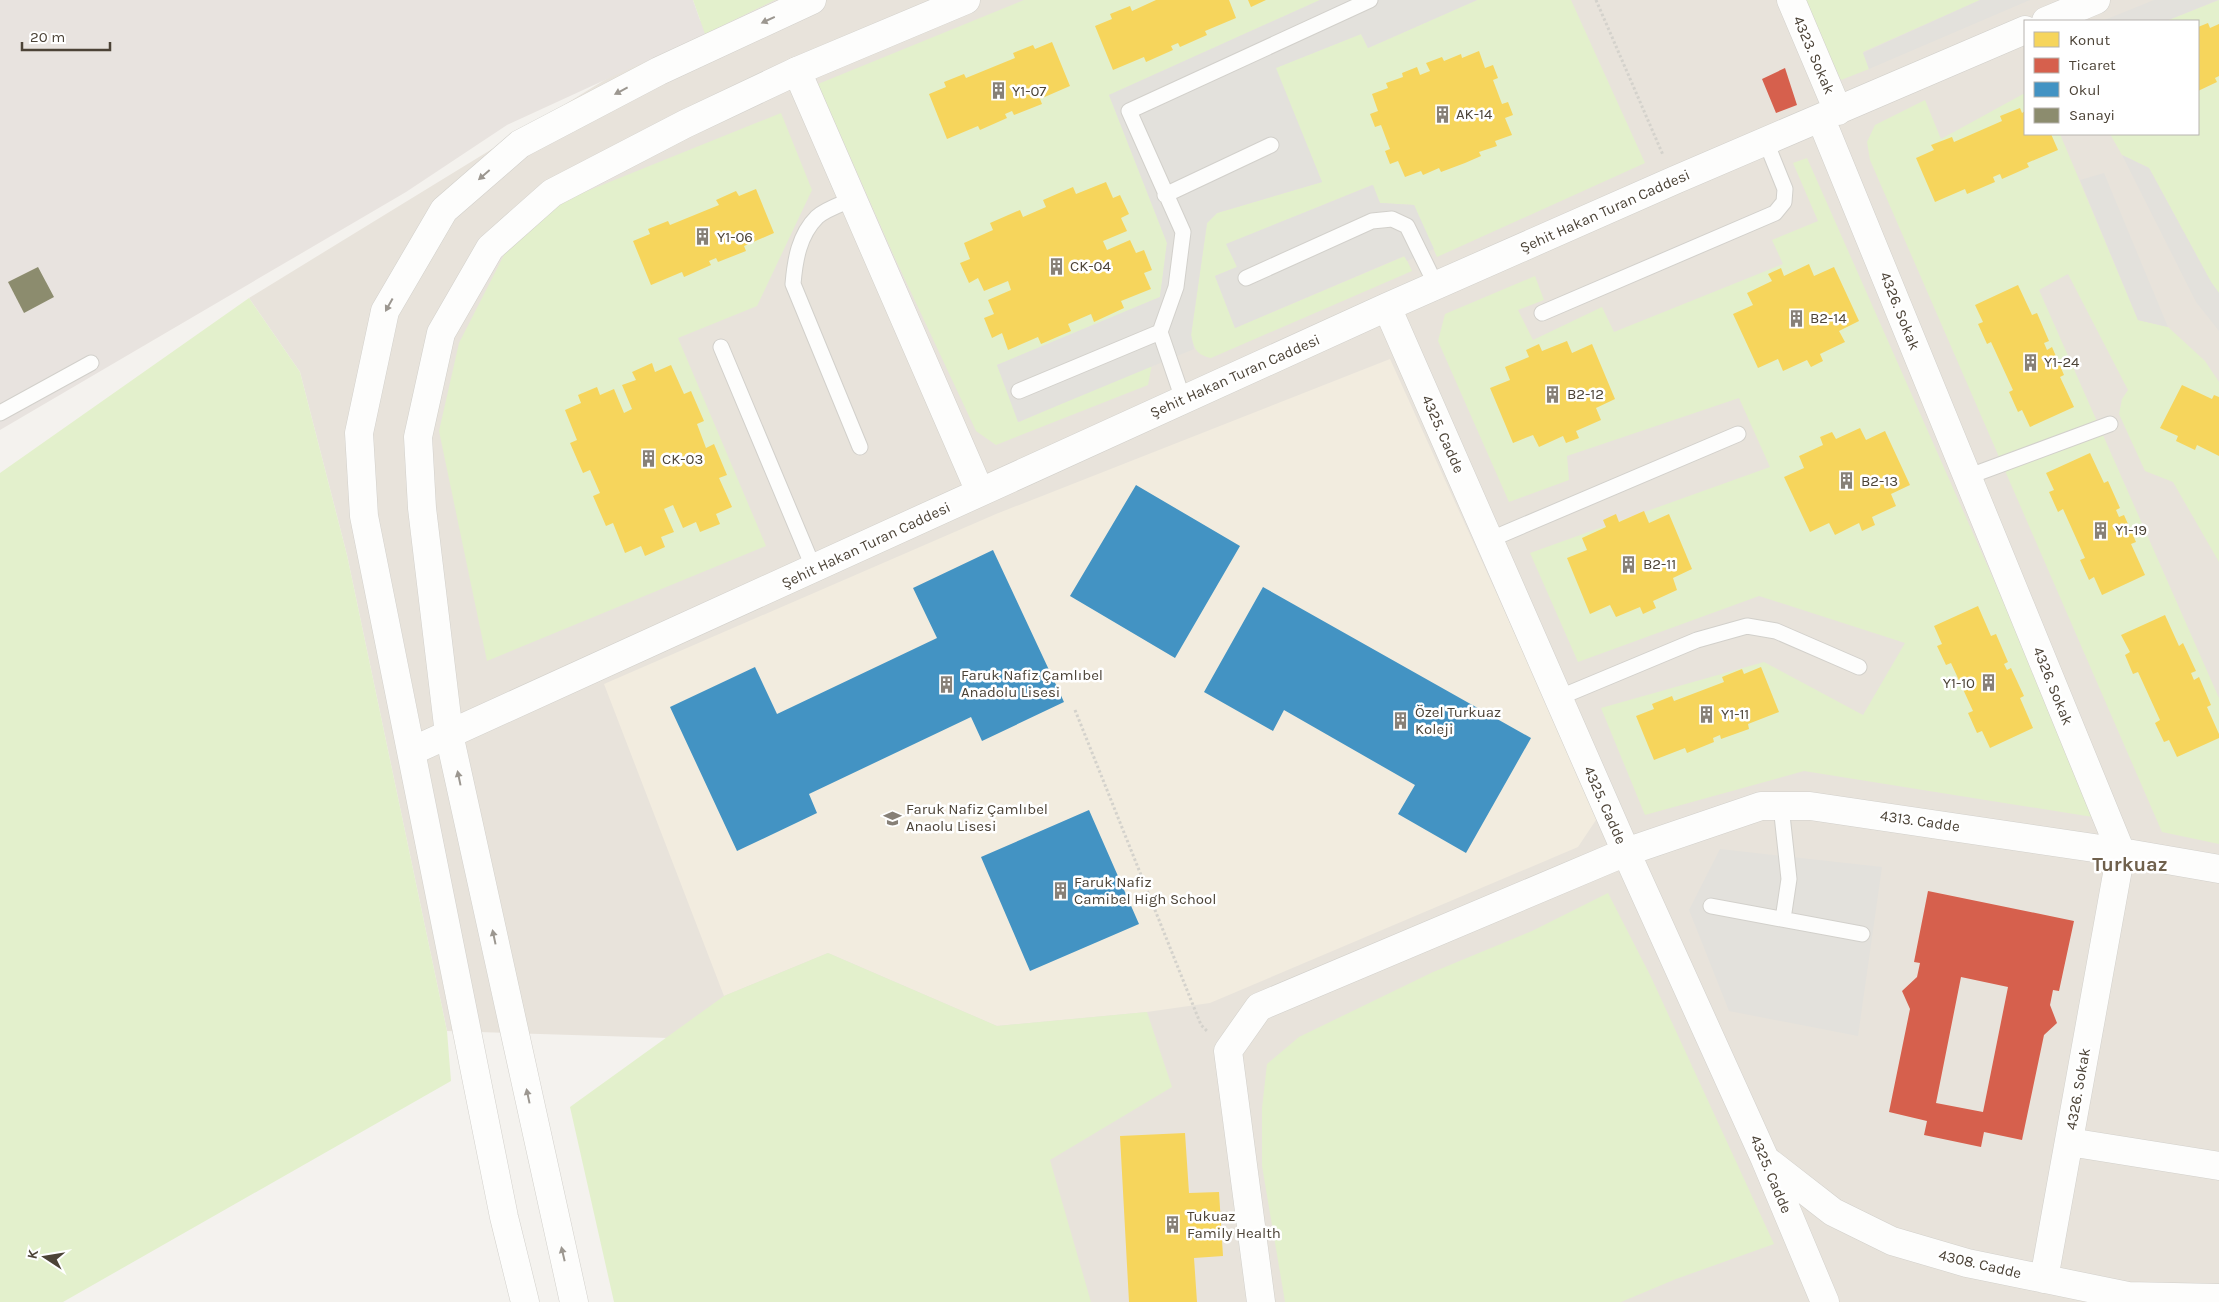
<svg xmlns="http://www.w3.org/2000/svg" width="2219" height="1302" font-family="Karla,sans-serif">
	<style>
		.residential { fill: #e8e3db; fill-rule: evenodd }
		.industrial { fill: #e8e3df }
		.education { fill: #f2ecdf }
		.green { fill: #e3f0cc }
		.parking { fill: #e3e1dc }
		.homes { fill: #f6d55c }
		.shops { fill: #d6604d; fill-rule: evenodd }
		.schools { fill: #4393c3 }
		.industry { fill: #8c8c6e }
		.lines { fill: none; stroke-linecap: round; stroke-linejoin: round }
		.service-casing { stroke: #d2d0cb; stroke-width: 17 }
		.minor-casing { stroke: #d2d0cb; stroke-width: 29 }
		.tertiary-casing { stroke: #d2d0cb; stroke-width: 29 }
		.path { stroke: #d4d2cc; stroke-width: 3; stroke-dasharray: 2.5 2.5; stroke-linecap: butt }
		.service { stroke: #fdfdfc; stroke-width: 15 }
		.minor { stroke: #fdfdfc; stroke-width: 28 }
		.tertiary { stroke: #fdfdfc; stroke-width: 28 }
		.oneway { fill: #9c9790 }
		.labels { text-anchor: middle; stroke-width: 5; stroke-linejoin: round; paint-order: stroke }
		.street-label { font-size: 15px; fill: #4c4337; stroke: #fff }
		.poi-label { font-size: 15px; fill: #4c4337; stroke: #fff; text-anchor: start }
		.district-label { font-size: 20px; font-weight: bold; fill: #70614d; stroke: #fff }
	</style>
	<rect width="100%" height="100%" fill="#f4f2ee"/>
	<path class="residential" d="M735 0H2219V1302H1067L1020 1049 447 1031 347 555 300 372 249 298ZM2025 21H2198V134H2025Z"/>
	<path class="industrial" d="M0 0H693L705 34 507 125 406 192 0 430Z"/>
	<path class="education" d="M1390 359 1598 817 1578 847 1210 1003 1147 1012 997 1026 828 953 724 996 604 684 996 514Z"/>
	<path class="green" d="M693 0H775L705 34Z
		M1024 0H1320L1109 95 1167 243 1160 297 997 365 1019 422 1152 364 1148 385 996 445 976 431 894 256 818 84Z
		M1477 0H1571L1645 163 1437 257 1414 205 1380 203 1372 185 1227 244 1237 267 1215 276 1235 328 1405 256 1412 271 1211 358C1197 355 1194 349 1191 335L1207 223 1217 213 1322 182 1275 68 1361 34 1368 48Z
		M1804 0H1980L1863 52 1869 69 1841 80Z
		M2219 0V293L2211 282 2149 168 2122 155 2110 134H2198V21H2166Z
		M2025 93V134H2060L2138 320 2168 327 2205 361 2219 382V562L2173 482 2145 471 2119 414 2122 399 2128 390 2068 274 2039 290 2219 698V844L2162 832 1870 160 1867 142 1875 125 1925 100 1941 139Z
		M781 113 812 190 757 306 678 338 766 546 487 661 439 431 459 343 505 253 565 200Z
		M1807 158 2099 818 1804 771 1645 815 1601 708 1764 662 1863 715 1905 643 1759 596 1578 662 1530 553 1770 467 1739 398 1567 456 1569 480 1509 502 1438 341 1445 314 1535 276 1544 300 1518 310 1533 340 1602 307 1614 332 1783 264 1772 240 1818 221 1793 163Z
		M249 298 300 372 347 555 447 1031 451 1081 63 1302H0V473Z
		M1608 893 1651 977 1774 1244 1676 1279 1621 1302H1285L1262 1166V1108L1267 1064 1299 1037 1433 972 1532 931Z
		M828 953 997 1026 1147 1012 1172 1087 1050 1160 1091 1302H614L570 1107 724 996Z"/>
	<path class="parking" d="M1320 0H1477L1368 48 1361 34 1276 68 1322 182 1217 213 1207 223 1191 335 1194 349 1018 422 997 365 1160 297 1167 243 1109 95Z
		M1980 0H2030L1869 69 1863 53Z
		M2154 0H2218L2166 21H2102Z
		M2122 155 2149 168 2211 282 2219 293V331L2196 302Z
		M2104 173 2168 327 2138 320 2080 180Z
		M1373 185 1380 203 1414 205 1434 249 1407 261 1404 256 1235 328 1215 276 1237 267 1226 244Z
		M1720 849 1882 867 1858 1036 1729 1011 1689 910Z"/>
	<path class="homes" d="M1156 0H1229L1236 18 1205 31 1207 35 1180 47 1178 43 1171 46 1173 50 1146 62 1144 57 1113 70 1095 26 1112 19 1110 14 1130 6 1132 11Z
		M1248 0H1266L1251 7Z
		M2208 23 2210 28 2219 24V76L2215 78 2217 82 2198 91V27Z
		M1052 42 1070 86 1040 99 1042 104 1014 115 1012 111 1005 114 1007 118 980 130 978 126 947 139 929 94 946 87 944 82 964 74 966 78 1015 58 1013 53 1033 45 1035 49Z
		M1479 51 1485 68 1493 65 1498 78 1493 80 1502 104 1508 102 1513 115 1505 118 1512 135 1495 141 1497 146 1479 152 1481 156 1465 163 1441 172 1439 168 1423 175 1421 171 1405 177 1398 161 1390 164 1385 151 1390 149 1381 125 1375 127 1370 114 1378 111 1372 94 1388 88 1386 83 1403 77 1402 73 1417 67 1420 75 1430 71 1426 63 1442 57 1444 61 1461 54 1462 58Z
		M2020 108 2022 113 2025 111V134H2051L2058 150 2027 163 2029 167 2002 179 2000 174 1993 177 1995 182 1967 194 1965 189 1935 202 1916 158 1934 150 1931 145 1952 137 1954 142 2002 121 2000 116Z
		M1106 182 1113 198 1120 195 1129 214 1121 218 1127 231 1103 241 1107 250 1130 240 1136 253 1144 250 1152 270 1144 273 1151 289 1121 301 1124 308 1094 322 1091 314 1068 324 1071 331 1041 344 1038 337 1008 350 1002 333 992 338 984 318 994 314 988 300 1011 290 1008 281 984 291 978 278 969 283 960 263 970 259 964 243 993 230 990 223 1020 210 1023 217 1046 207 1043 200 1073 187 1076 194Z
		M756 189 774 233 744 246 746 251 718 262 716 258 709 261 711 265 684 277 682 272 651 285 633 241 650 234 648 229 668 221 670 225 719 205 716 200 736 191 739 196Z
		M1809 264 1814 276 1834 267 1859 321 1839 331 1845 342 1820 354 1823 361 1811 367 1807 360 1783 371 1778 359 1758 368 1733 314 1753 305 1747 293 1772 281 1768 274 1781 268 1784 276Z
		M2018 285 2032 315 2037 313 2049 341 2044 343 2047 350 2052 347 2064 375 2060 377 2074 407 2030 427 2022 410 2018 412 2009 392 2013 390 1991 342 1987 344 1978 324 1983 322 1975 305Z
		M1567 341 1572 353 1592 344 1615 399 1596 408 1601 420 1576 431 1579 438 1566 443 1563 436 1539 447 1533 435 1513 443 1490 388 1510 380 1505 367 1529 357 1526 350 1539 344 1542 351Z
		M652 363 655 372 671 365 684 394 691 391 704 421 697 424 706 448 714 444 727 475 719 478 732 507 716 514 720 524 700 532 696 522 683 528 673 505 664 509 674 532 661 537 665 547 645 556 641 546 625 553 613 523 606 526 593 496 600 493 590 470 583 473 570 443 577 440 565 410 581 403 578 395 597 387 600 395 614 389 624 413 632 409 622 385 636 380 632 372Z
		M2182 385 2212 399 2214 395 2219 397V456L2197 445 2195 450 2176 441 2178 436 2160 428Z
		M1860 428 1866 440 1885 431 1910 485 1891 494 1896 506 1872 517 1875 525 1862 531 1859 523 1835 535 1829 523 1810 532 1784 477 1804 468 1799 456 1823 445 1820 437 1832 432 1836 439Z
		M2090 453 2104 483 2108 481 2120 508 2116 510 2119 517 2124 515 2136 542 2131 544 2145 575 2102 595 2094 577 2089 580 2080 560 2085 558 2063 509 2058 512 2049 492 2054 490 2046 473Z
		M1644 511 1649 523 1669 514 1692 569 1673 578 1677 590 1653 601 1656 608 1643 614 1640 607 1616 617 1610 605 1590 614 1567 558 1587 550 1582 538 1606 527 1603 520 1616 514 1619 522Z
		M1978 606 1991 636 1996 634 2008 662 2004 664 2007 670 2011 668 2024 696 2020 698 2033 728 1990 748 1982 731 1977 733 1968 713 1973 711 1951 663 1946 665 1937 646 1942 644 1934 626Z
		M2165 615 2179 646 2183 643 2196 671 2191 673 2194 680 2199 677 2211 705 2207 707 2219 734V738L2177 757 2169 740 2164 742 2155 723 2160 720 2138 672 2133 674 2125 655 2130 652 2121 635Z
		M1761 667 1779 712 1748 724 1749 729 1721 739 1720 735 1713 738 1714 742 1687 753 1685 748 1654 760 1636 716 1654 709 1652 704 1672 696 1674 701 1724 682 1722 677 1742 669 1744 674Z
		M1185 1133 1189 1193 1219 1192 1223 1256 1194 1258 1197 1302H1129L1120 1136Z"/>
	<path class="shops" d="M1785 68 1797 105 1776 113 1762 79Z
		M1928 891 2074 921 2059 991 2053 990 2050 1005 2057 1023 2044 1035 2022 1140 1984 1132 1981 1147 1924 1135 1927 1121 1889 1112 1910 1009 1902 991 1917 977 1920 963 1914 962ZM1961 977 2008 987 1983 1112 1936 1103Z"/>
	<path class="schools" d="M1136 485 1240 546 1175 658 1070 596Z
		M993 550 1064 702 982 741 971 717 809 794 817 813 737 851 670 707 755 667 777 714 937 638 913 588Z
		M1263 587 1531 738 1466 853 1398 814 1415 785 1284 710 1273 731 1204 692Z
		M1089 810 1139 924 1030 971 981 857Z"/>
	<path class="industry" d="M38 267 54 297 24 313 8 282Z"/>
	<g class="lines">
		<defs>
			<path id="service" d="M1165 195 1271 145
				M853 199C842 204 826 209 817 217 799 235 795 260 793 284L860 447
				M1246 278 1372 221 1392 219 1407 226 1436 285
				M1542 313 1775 213 1784 202 1785 189 1766 142
				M1160 332 1183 399
				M721 347 814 569
				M1019 391 1160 332 1176 287 1183 232 1129 111 1370 0
				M0 413 91 363
				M1967 477 2110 424
				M1489 540 1738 434
				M1558 698 1697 640 1747 626 1776 631 1859 667
				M1781 806 1789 879 1783 919
				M1711 906 1862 934"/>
			<path id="minor" d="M1791 0 1838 111
				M2046 21 2096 0
				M797 71 980 492
				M1821 119 2121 852 2044 1279
				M1387 307 1626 852 1765 1159 1825 1302
				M412 751 1387 307 1675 180 2025 30
				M2069 1142 2219 1166
				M1766 1160 1833 1212 1892 1241 1967 1263 2128 1296 2219 1298
				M1261 1302 1228 1051 1259 1007 1626 852 1761 806H1810L2121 852 2219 869"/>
			<path id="tertiary" d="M525 1302 504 1217 364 516 359 433 385 311 444 210 520 144 659 71 812 0
				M574 1302 449 734 422 508 418 437 441 333 490 248 552 193 685 124 797 71 966 0"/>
		</defs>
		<use href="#service" class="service-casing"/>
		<use href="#minor" class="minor-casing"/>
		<use href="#tertiary" class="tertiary-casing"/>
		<path class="path" d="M1596 0 1663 155
			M1075 710 1201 1025 1208 1032"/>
		<use href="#service" class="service"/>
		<use href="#minor" class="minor"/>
		<use href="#tertiary" class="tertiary"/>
	</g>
	<defs><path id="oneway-solid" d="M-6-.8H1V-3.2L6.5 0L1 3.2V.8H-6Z" transform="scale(1.25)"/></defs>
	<g class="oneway">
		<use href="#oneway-solid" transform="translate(768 20) rotate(155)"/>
		<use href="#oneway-solid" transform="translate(621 91) rotate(152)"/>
		<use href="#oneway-solid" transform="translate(484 175) rotate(139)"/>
		<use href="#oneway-solid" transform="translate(389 305) rotate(119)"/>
		<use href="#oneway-solid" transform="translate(459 778) rotate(-102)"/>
		<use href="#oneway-solid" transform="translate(494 937) rotate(-102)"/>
		<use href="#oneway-solid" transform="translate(528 1096) rotate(-102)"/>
		<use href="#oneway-solid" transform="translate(563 1254) rotate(-103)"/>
	</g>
	<defs>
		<symbol id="building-bare" viewBox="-9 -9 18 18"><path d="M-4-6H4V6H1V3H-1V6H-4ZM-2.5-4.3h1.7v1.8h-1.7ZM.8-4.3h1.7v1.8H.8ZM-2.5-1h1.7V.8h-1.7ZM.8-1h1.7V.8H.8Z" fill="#878077" stroke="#fff" stroke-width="2.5" paint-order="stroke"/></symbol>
		<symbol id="school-bare" viewBox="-9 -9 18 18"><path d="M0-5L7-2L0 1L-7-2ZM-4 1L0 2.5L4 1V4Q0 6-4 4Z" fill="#878077" stroke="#fff" stroke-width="2.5" paint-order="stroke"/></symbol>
	</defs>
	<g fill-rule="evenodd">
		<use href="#building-bare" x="986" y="78" width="25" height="25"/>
		<use href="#building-bare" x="1430" y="102" width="25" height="25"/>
		<use href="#building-bare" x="690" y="224" width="25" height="25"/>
		<use href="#building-bare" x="1044" y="254" width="25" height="25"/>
		<use href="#building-bare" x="1784" y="306" width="25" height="25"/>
		<use href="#building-bare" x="2018" y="350" width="25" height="25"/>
		<use href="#building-bare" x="1540" y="382" width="25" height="25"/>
		<use href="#building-bare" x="636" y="446" width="25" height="25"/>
		<use href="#building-bare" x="1834" y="468" width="25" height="25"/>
		<use href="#building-bare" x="2088" y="518" width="25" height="25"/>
		<use href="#building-bare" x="1616" y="552" width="25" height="25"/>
		<use href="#building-bare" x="1976" y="670" width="25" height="25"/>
		<use href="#building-bare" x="934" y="672" width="25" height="25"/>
		<use href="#building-bare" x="1694" y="702" width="25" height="25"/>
		<use href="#building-bare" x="1388" y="708" width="25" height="25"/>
		<use href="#school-bare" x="880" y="806" width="25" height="25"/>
		<use href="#building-bare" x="1048" y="878" width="25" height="25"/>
		<use href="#building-bare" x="1160" y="1212" width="25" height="25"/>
	</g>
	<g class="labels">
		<g class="street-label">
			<text transform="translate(1814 55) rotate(67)" y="5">4323. Sokak</text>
			<text transform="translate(1605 211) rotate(-24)" y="5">Şehit Hakan Turan Caddesi</text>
			<text transform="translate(1900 311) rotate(68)" y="5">4326. Sokak</text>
			<text transform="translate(1235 376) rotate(-24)" y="5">Şehit Hakan Turan Caddesi</text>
			<text transform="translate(1443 434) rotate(66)" y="5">4325. Cadde</text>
			<text transform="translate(866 545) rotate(-25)" y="5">Şehit Hakan Turan Caddesi</text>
			<text transform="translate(2053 686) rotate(68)" y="5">4326. Sokak</text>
			<text transform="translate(1605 805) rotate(66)" y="5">4325. Cadde</text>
			<text transform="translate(1920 821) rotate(8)" y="5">4313. Cadde</text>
			<text transform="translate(2078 1089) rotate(-80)" y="5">4326. Sokak</text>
			<text transform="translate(1771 1174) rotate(67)" y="5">4325. Cadde</text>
			<text transform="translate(1980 1264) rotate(13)" y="5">4308. Cadde</text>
		</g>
		<g class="poi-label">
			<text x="1012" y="96">Y1-07</text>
			<text x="1456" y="119">AK-14</text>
			<text x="717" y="242">Y1-06</text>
			<text x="1070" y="271">CK-04</text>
			<text x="1810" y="323">B2-14</text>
			<text x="2044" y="367">Y1-24</text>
			<text x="1567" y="399">B2-12</text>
			<text x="662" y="464">CK-03</text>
			<text x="1861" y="486">B2-13</text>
			<text x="2115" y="535">Y1-19</text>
			<text x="1643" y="569">B2-11</text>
			<text x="961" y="680">Faruk Nafiz Çamlıbel<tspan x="961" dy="17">Anadolu Lisesi</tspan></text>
			<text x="1975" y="688" text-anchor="end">Y1-10</text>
			<text x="1415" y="717">Özel Turkuaz<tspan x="1415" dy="17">Koleji</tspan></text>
			<text x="1721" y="719">Y1-11</text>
			<text x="906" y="814">Faruk Nafiz Çamlıbel<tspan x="906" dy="17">Anaolu Lisesi</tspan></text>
			<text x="1074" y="887">Faruk Nafiz<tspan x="1074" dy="17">Camibel High School</tspan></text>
			<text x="1187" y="1221">Tukuaz<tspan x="1187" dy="17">Family Health</tspan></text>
		</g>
		<g class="district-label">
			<text x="2130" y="871">Turkuaz</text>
		</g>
	</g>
	<rect x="2024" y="20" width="175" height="115" fill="#ffffff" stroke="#b7b4af"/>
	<rect x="2034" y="32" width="25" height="15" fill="#f6d55c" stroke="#b7b4af"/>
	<text x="2069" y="45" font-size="15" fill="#4c4337">Konut</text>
	<rect x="2034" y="58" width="25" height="15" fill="#d6604d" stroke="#b7b4af"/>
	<text x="2069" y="70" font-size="15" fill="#4c4337">Ticaret</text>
	<rect x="2034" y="82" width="25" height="15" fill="#4393c3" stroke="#b7b4af"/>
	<text x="2069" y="95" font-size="15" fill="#4c4337">Okul</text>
	<rect x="2034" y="108" width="25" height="15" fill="#8c8c6e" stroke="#b7b4af"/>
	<text x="2069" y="120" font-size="15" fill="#4c4337">Sanayi</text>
	<g transform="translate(45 1257) rotate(282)" stroke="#ffffff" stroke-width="4" paint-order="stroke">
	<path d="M0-4L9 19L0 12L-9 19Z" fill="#4c4337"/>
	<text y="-8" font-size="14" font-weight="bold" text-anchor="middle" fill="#4c4337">K</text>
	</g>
	<path d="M22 42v8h88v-8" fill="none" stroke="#4c4337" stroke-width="2.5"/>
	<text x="30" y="42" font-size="15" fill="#4c4337" stroke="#ffffff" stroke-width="4" paint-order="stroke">20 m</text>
</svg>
